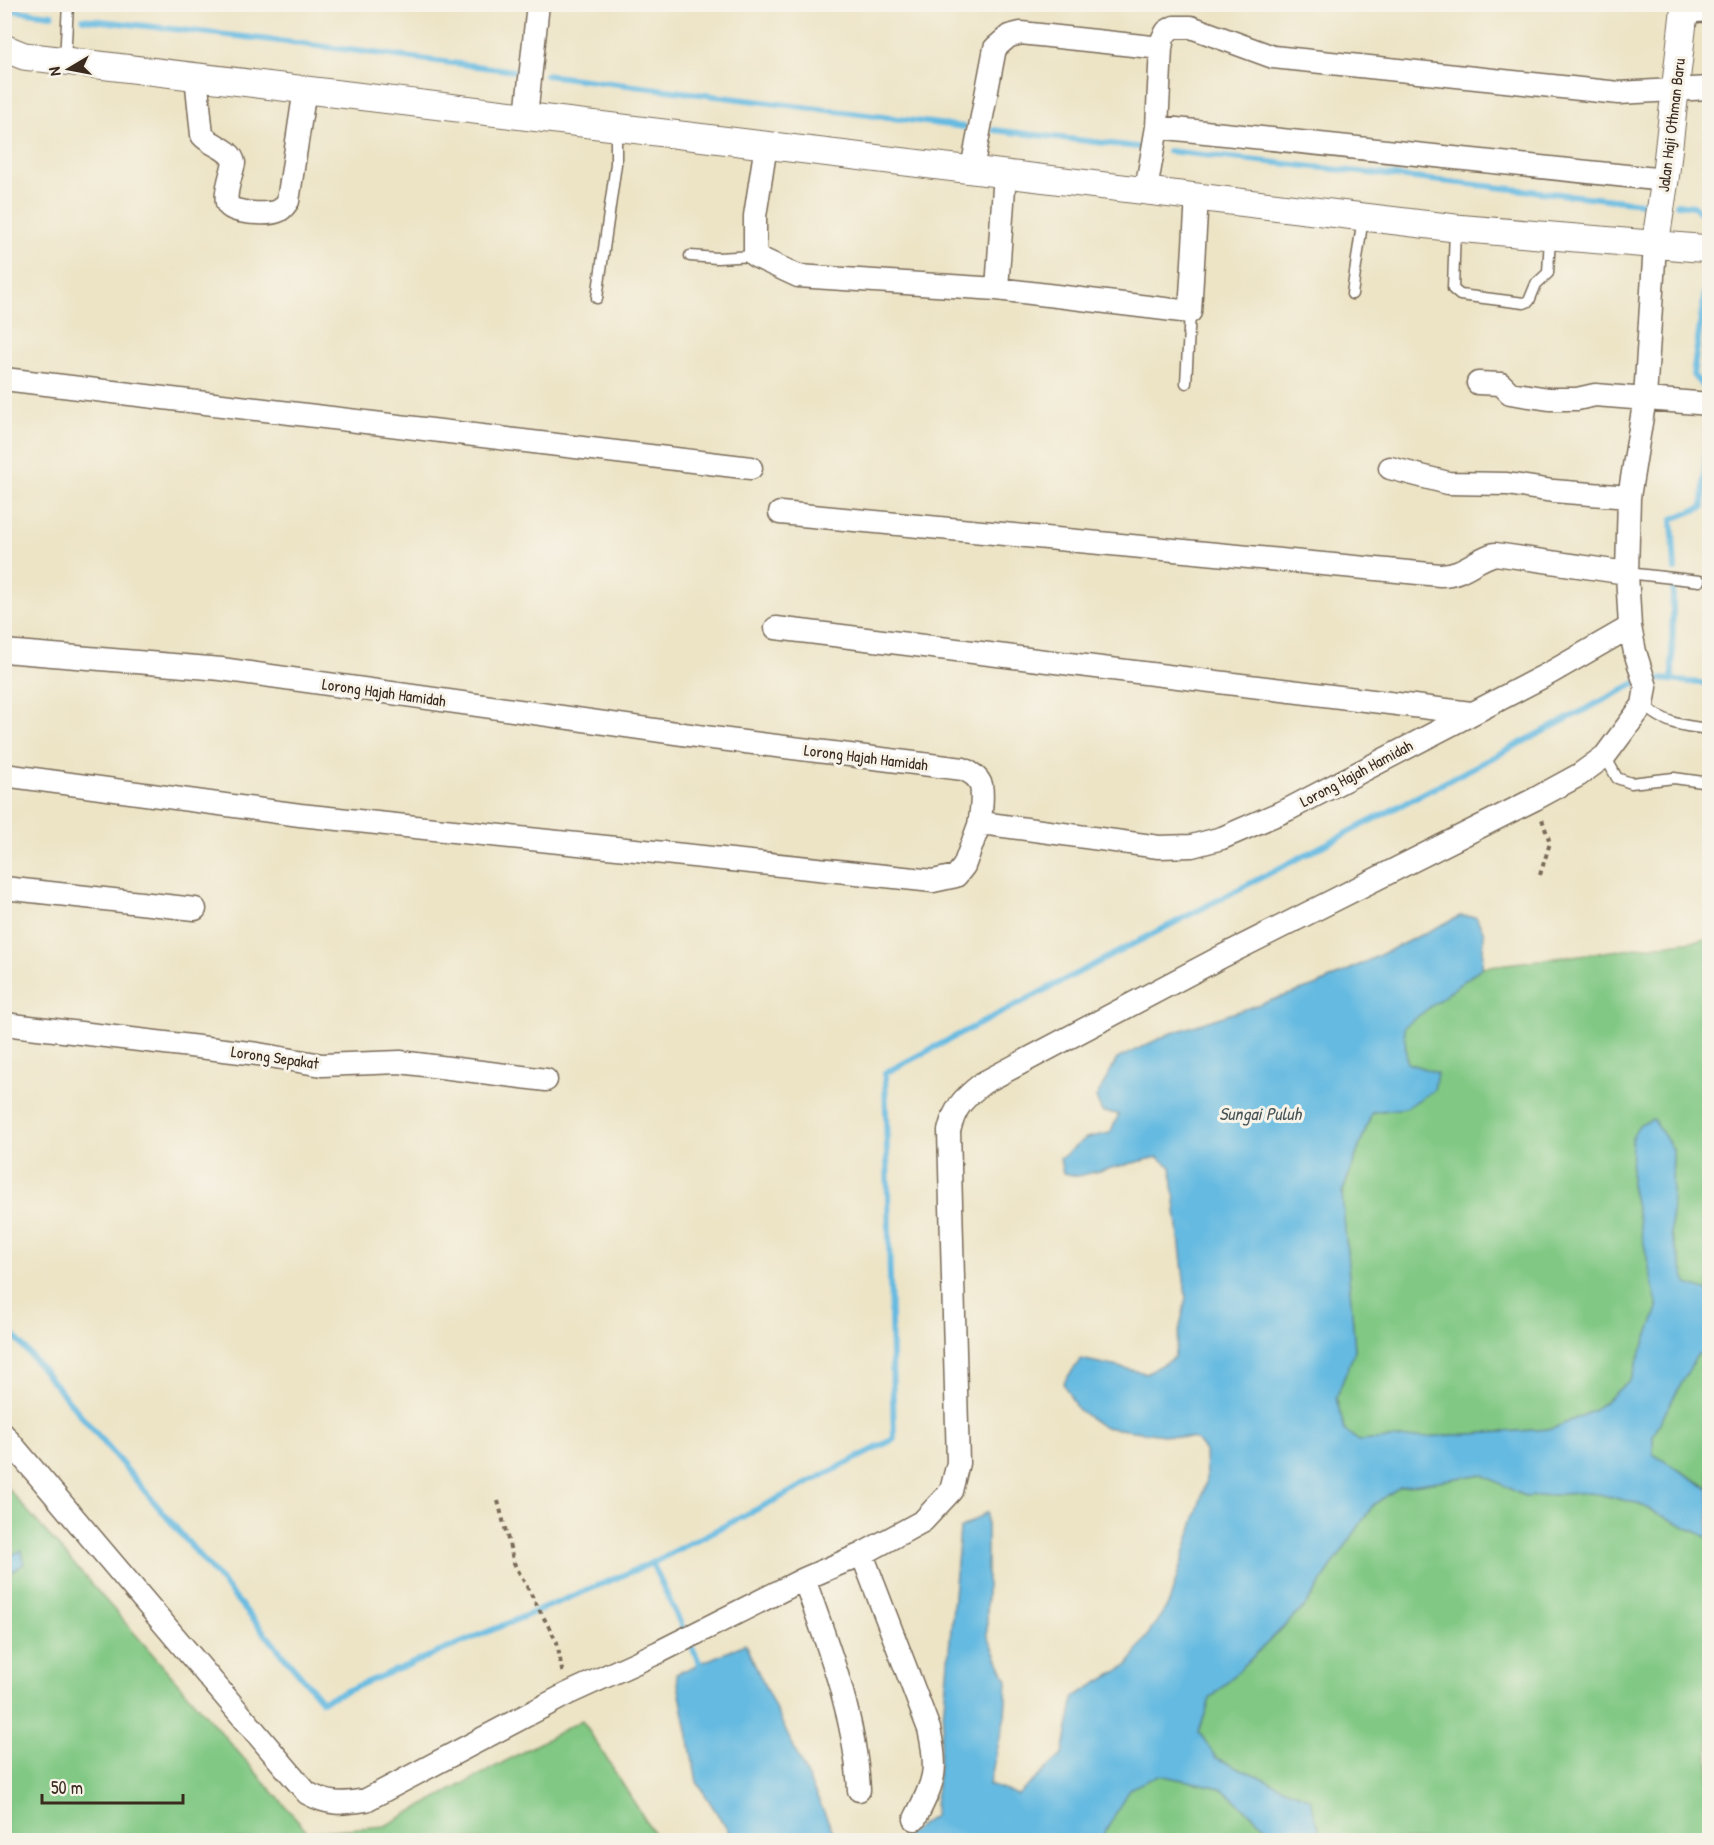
<svg xmlns="http://www.w3.org/2000/svg" width="1714" height="1845" font-family="'Patrick Hand',sans-serif">
	<style>
		.green { fill: #80c883; stroke: #5e7950; stroke-width: 1.5 }
		.water { fill: #65bae1; stroke: #507280; stroke-width: 1.5 }
		.lines { fill: none; stroke-linecap: round; stroke-linejoin: round }
		.stream { stroke: #65bae1; stroke-width: 6 }
		.service-casing { stroke: #796b59; stroke-width: 13 }
		.minor-casing { stroke: #796b59; stroke-width: 25 }
		.tertiary-casing { stroke: #796b59; stroke-width: 29 }
		.path { stroke: #796b59; stroke-width: 4; stroke-dasharray: 4.5 4.5; stroke-linecap: butt }
		.service { stroke: #fff; stroke-width: 10 }
		.minor { stroke: #fff; stroke-width: 22 }
		.tertiary { stroke: #fff; stroke-width: 27 }
		.labels { text-anchor: middle; stroke-width: 6; stroke-linejoin: round; paint-order: stroke }
		.street-label { font-size: 16px; fill: #3b2a1e; stroke: #f7f3e8 }
		.water-label { font-size: 18px; font-style: italic; fill: #485558; stroke: #f7f3e8 }
	</style>
	<rect width="100%" height="100%" fill="#f7f3e8"/>
	<filter id="ink" filterUnits="userSpaceOnUse"><feTurbulence type="fractalNoise" baseFrequency=".0167" numOctaves="2"/><feDisplacementMap in="SourceGraphic" scale="12" xChannelSelector="R" yChannelSelector="G"/><feConvolveMatrix kernelMatrix="1 2 1 2 8 2 1 2 1" color-interpolation-filters="sRGB"/></filter>
	<filter id="wash" filterUnits="userSpaceOnUse"><feTurbulence type="fractalNoise" baseFrequency=".008" numOctaves="4" result="noise"/><feDisplacementMap in="SourceGraphic" scale="24" xChannelSelector="R" yChannelSelector="G"/><feGaussianBlur stdDeviation="1.35" result="paint"/><feColorMatrix in="noise" values="0 0 0 0 0 0 0 0 0 0 0 0 0 0 0 0 0 1.4 0 .05"/><feComposite in="paint" operator="in"/></filter>
	<g filter="url(#wash)">
		<rect width="100%" height="100%" fill="#ede4c6"/>
		<path class="green" d="M1709 939V1291L1687 1284 1671 1235 1673 1149 1631 1184 1659 1309 1630 1380 1595 1410 1552 1429 1359 1441 1345 1431 1336 1398 1355 1350 1342 1194 1372 1112 1406 1108 1436 1073 1407 1063 1404 1027 1482 967Z
			M1709 1349V1488L1653 1455V1435L1697 1355Z
			M1482 1474 1526 1497 1590 1492 1636 1503 1709 1538V1840H1328L1320 1832 1309 1799 1216 1758 1199 1732 1210 1699 1306 1605 1373 1505 1400 1487Z
			M4 1484 308 1832 385 1826 582 1720 658 1840H5V1576L24 1564 22 1550 5 1558Z
			M1159 1775 1221 1788 1281 1840H1101L1129 1788Z"/>
		<path class="water" d="M1460 916 1476 917 1484 933 1482 967 1404 1027 1407 1063 1437 1073 1434 1090 1406 1108 1372 1112 1342 1193 1355 1350 1336 1398 1345 1431 1359 1441 1552 1429 1595 1410 1630 1380 1658 1309 1631 1184 1632 1138 1640 1124 1653 1119 1673 1149 1671 1235 1687 1284 1709 1291 1710 1349 1697 1355 1653 1435V1454L1709 1489V1538L1636 1503 1590 1492 1526 1497 1482 1474 1400 1487 1373 1505 1306 1605 1210 1699 1199 1732 1216 1758 1310 1799 1320 1832 1328 1840H1281L1221 1788 1159 1775 1129 1789 1101 1840H899L934 1816 960 1529 987 1512V1634L1007 1681 1005 1716 989 1785 1018 1795 1063 1754 1074 1697 1128 1665 1169 1603 1206 1482 1205 1451 1195 1439 1103 1427 1077 1409 1063 1383 1081 1359 1146 1373 1174 1358 1186 1297 1171 1167 1158 1157 1078 1176 1063 1173 1060 1159 1086 1138 1110 1133 1119 1114 1102 1112 1096 1098 1117 1059 1169 1034 1318 985Z
			M22 1550 24 1564 5 1576V1558Z
			M745 1644 837 1840H734L697 1782 676 1674Z"/>
		<g class="lines">
			<path class="stream" d="M5 4 9 10 52 15
				M83 19 263 39 515 71
				M546 75 964 127
				M994 130 1137 147
				M1168 151 1651 204
				M1677 204 1694 206 1710 222
				M1707 396V391L1693 375 1709 263
				M1675 569 1672 519 1703 507 1707 419
				M1649 678 1710 684
				M1672 680 1673 586
				M4 1324 322 1701 652 1563 894 1439 885 1073 1640 681
				M652 1563 685 1633
				M690 1643 700 1664"/>
		</g>
	</g>
	<g filter="url(#ink)">
		<g class="lines">
			<defs>
				<path id="service" d="M65 60 68 4
					M1455 228 1453 289 1460 295 1524 303 1529 301 1536 284 1548 273 1550 237
					M690 256 717 258 755 256
					M1352 294 1363 217
					M597 298 616 164V129
					M1186 383 1190 312
					M1627 573 1700 581
					M1643 705C1667 724 1680 726 1710 729
					M1605 756 1617 778 1631 783 1674 778 1710 783"/>
				<path id="minor" d="M1684 12 1710 10
					M196 76 202 135C211 146 231 148 234 163 232 172 223 198 228 205 233 214 270 215 278 211 283 209 285 205 288 201L305 89
					M526 116 538 4
					M1157 127 1665 180
					M766 145 755 216V256L798 276 997 289 1005 173
					M972 169 995 48 1009 36 1021 33 1161 48
					M1146 190 1157 127 1161 48 1163 38 1167 31 1174 27H1191L1273 57 1619 93 1710 88
					M997 289 1190 312 1197 197
					M4 379 751 468
					M1478 383 1501 384 1510 393 1549 399H1577L1595 395 1710 404
					M1390 468 1448 483 1507 484 1553 491 1629 497
					M780 513 1440 575C1464 575 1475 559 1495 554L1627 573
					M776 628 1471 713
					M4 651 221 669 704 737 963 769C970 772 978 777 981 785 983 795 981 815 979 825L989 824 1159 847 1192 846 1222 838 1289 809 1550 673 1630 627
					M4 775 300 815 933 881 956 876 964 866 979 825
					M4 888 195 909
					M4 1024 258 1054 322 1065 400 1062 546 1080
					M4 1435 307 1793C329 1805 341 1804 366 1800L567 1694 659 1652 804 1579 862 1554 923 1521 951 1491 958 1463 949 1131C955 1106 964 1098 983 1083L1223 956 1535 799 1579 775 1605 756 1643 705 1646 687 1635 652 1630 627 1627 573 1629 497 1645 398 1655 245
					M862 1554 929 1729C939 1772 934 1781 915 1819
					M804 1579C829 1648 855 1716 859 1790"/>
				<path id="tertiary" d="M4 48 24 56 1455 228 1710 249
					M1655 245 1665 180 1685 4"/>
			</defs>
			<use href="#service" class="service-casing"/>
			<use href="#minor" class="minor-casing"/>
			<use href="#tertiary" class="tertiary-casing"/>
			<path class="path" d="M1540 875 1550 843 1541 816
				M498 1501 514 1563 557 1642 563 1676"/>
			<use href="#service" class="service"/>
			<use href="#minor" class="minor"/>
			<use href="#tertiary" class="tertiary"/>
		</g>
	</g>
	<g class="labels">
		<g class="street-label">
			<text transform="translate(1671 125) rotate(-83)" y="6">Jalan Haji Othman Baru</text>
			<text transform="translate(384 692) rotate(8)" y="6">Lorong Hajah Hamidah</text>
			<text transform="translate(866 757) rotate(7)" y="6">Lorong Hajah Hamidah</text>
			<text transform="translate(1356 773) rotate(-28)" y="6">Lorong Hajah Hamidah</text>
			<text transform="translate(275 1057) rotate(8)" y="6">Lorong Sepakat</text>
		</g>
		<g class="water-label">
			<text x="1260" y="1120">Sungai Puluh</text>
		</g>
	</g>
	<rect width="1714" height="1845" fill="none" stroke="#f7f3e8" stroke-width="24"/>
	<g transform="translate(69 69) rotate(260)" stroke="#f7f3e8" stroke-width="4.5" paint-order="stroke">
	<path d="M0-4.5L10 22L0 15L-10 22Z" fill="#3b2a1e"/>
	<text y="-9" font-size="16" font-weight="bold" text-anchor="middle" fill="#3b2a1e">N</text>
	</g>
	<path d="M42 1794v9h141v-9" fill="none" stroke="#3b2a1e" stroke-width="3"/>
	<text x="51" y="1794" font-size="18" fill="#3b2a1e" stroke="#f7f3e8" stroke-width="4.5" paint-order="stroke">50 m</text>
</svg>
